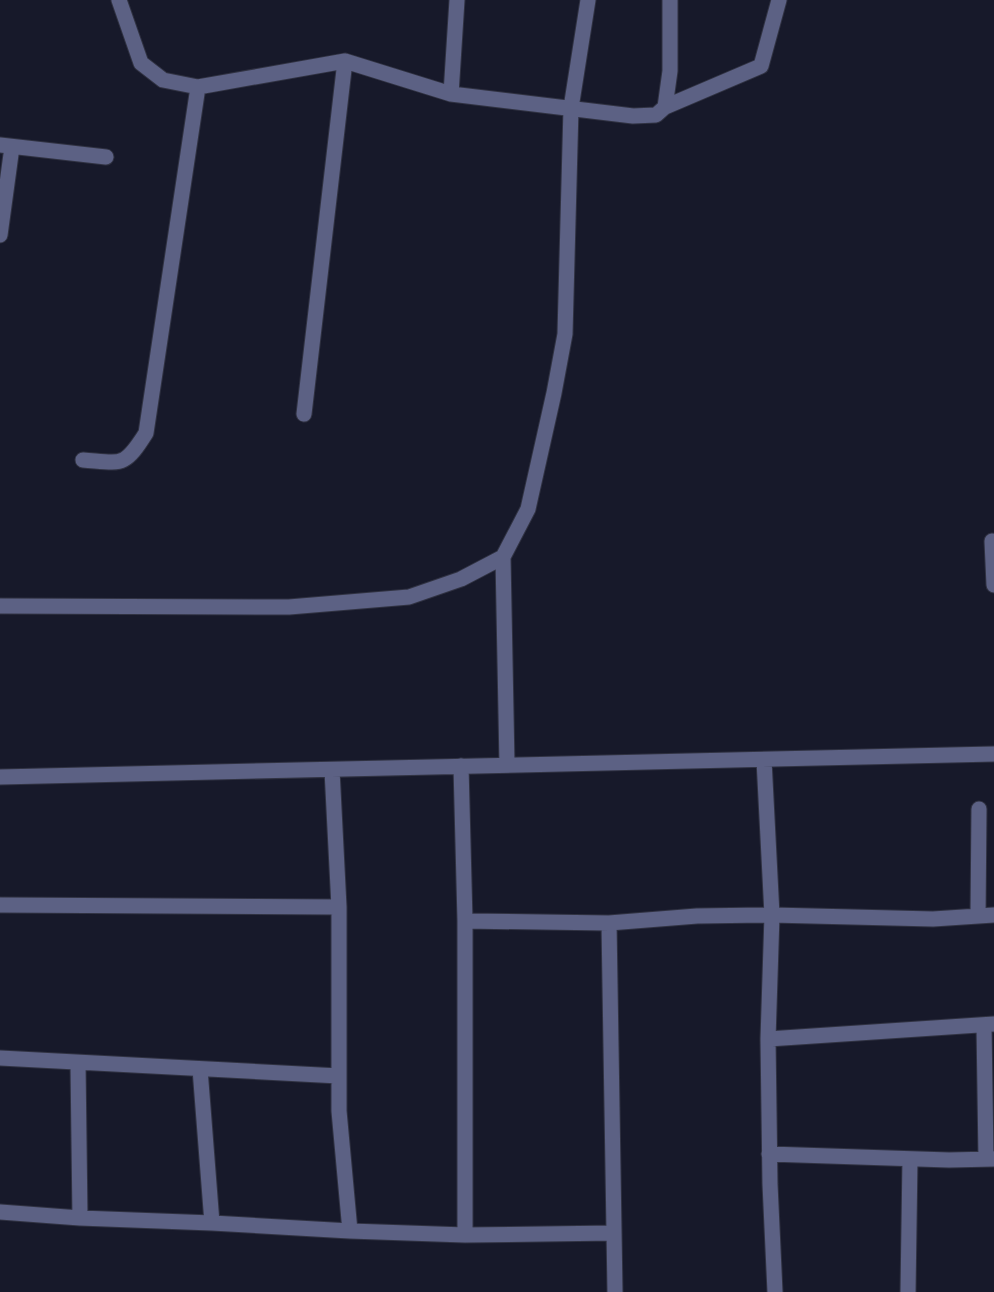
<svg xmlns="http://www.w3.org/2000/svg" width="994" height="1292" font-family="Commissioner,sans-serif">
	<style>
		.lines { fill: none; stroke-linecap: round; stroke-linejoin: round }
		.street-casing { stroke: #303242; stroke-width: 17 }
		.street { stroke: #5c6184; stroke-width: 15 }
	</style>
	<rect width="100%" height="100%" fill="#17192a"/>
	<g class="lines">
		<defs>
			<path id="street" d="M119 0 141 63 163 80 198 87 345 61 451 94 633 116 656 115 665 107 670 71V0
				M451 94 457 0
				M665 107 761 66 779 0
				M0 145 106 157
				M0 235 12 147
				M304 414 345 61
				M83 460C122 463 124 468 146 433L198 87
				M992 541 994 585
				M503 557 507 765
				M0 606 289 607 409 597 461 579 503 557 528 509 554 393 565 334 571 108 588 0
				M764 760 772 915 768 1039 770 1184 775 1292
				M332 770 339 907V1111L350 1231
				M0 777 994 754
				M0 905 339 907
				M978 916 979 809
				M465 921 609 923 615 1292
				M609 923 697 916 772 915 933 919 994 915
				M984 1025 986 1159
				M768 1039 994 1024
				M0 1058 339 1076
				M78 1064 80 1218
				M200 1069 212 1223
				M769 1154 949 1160 994 1159
				M0 1212 80 1218 212 1223 350 1231 465 1235V921L461 766
				M465 1235 614 1233
				M908 1292 910 1159"/>
		</defs>
		<use href="#street" class="street-casing"/>
		<use href="#street" class="street"/>
	</g>
</svg>
